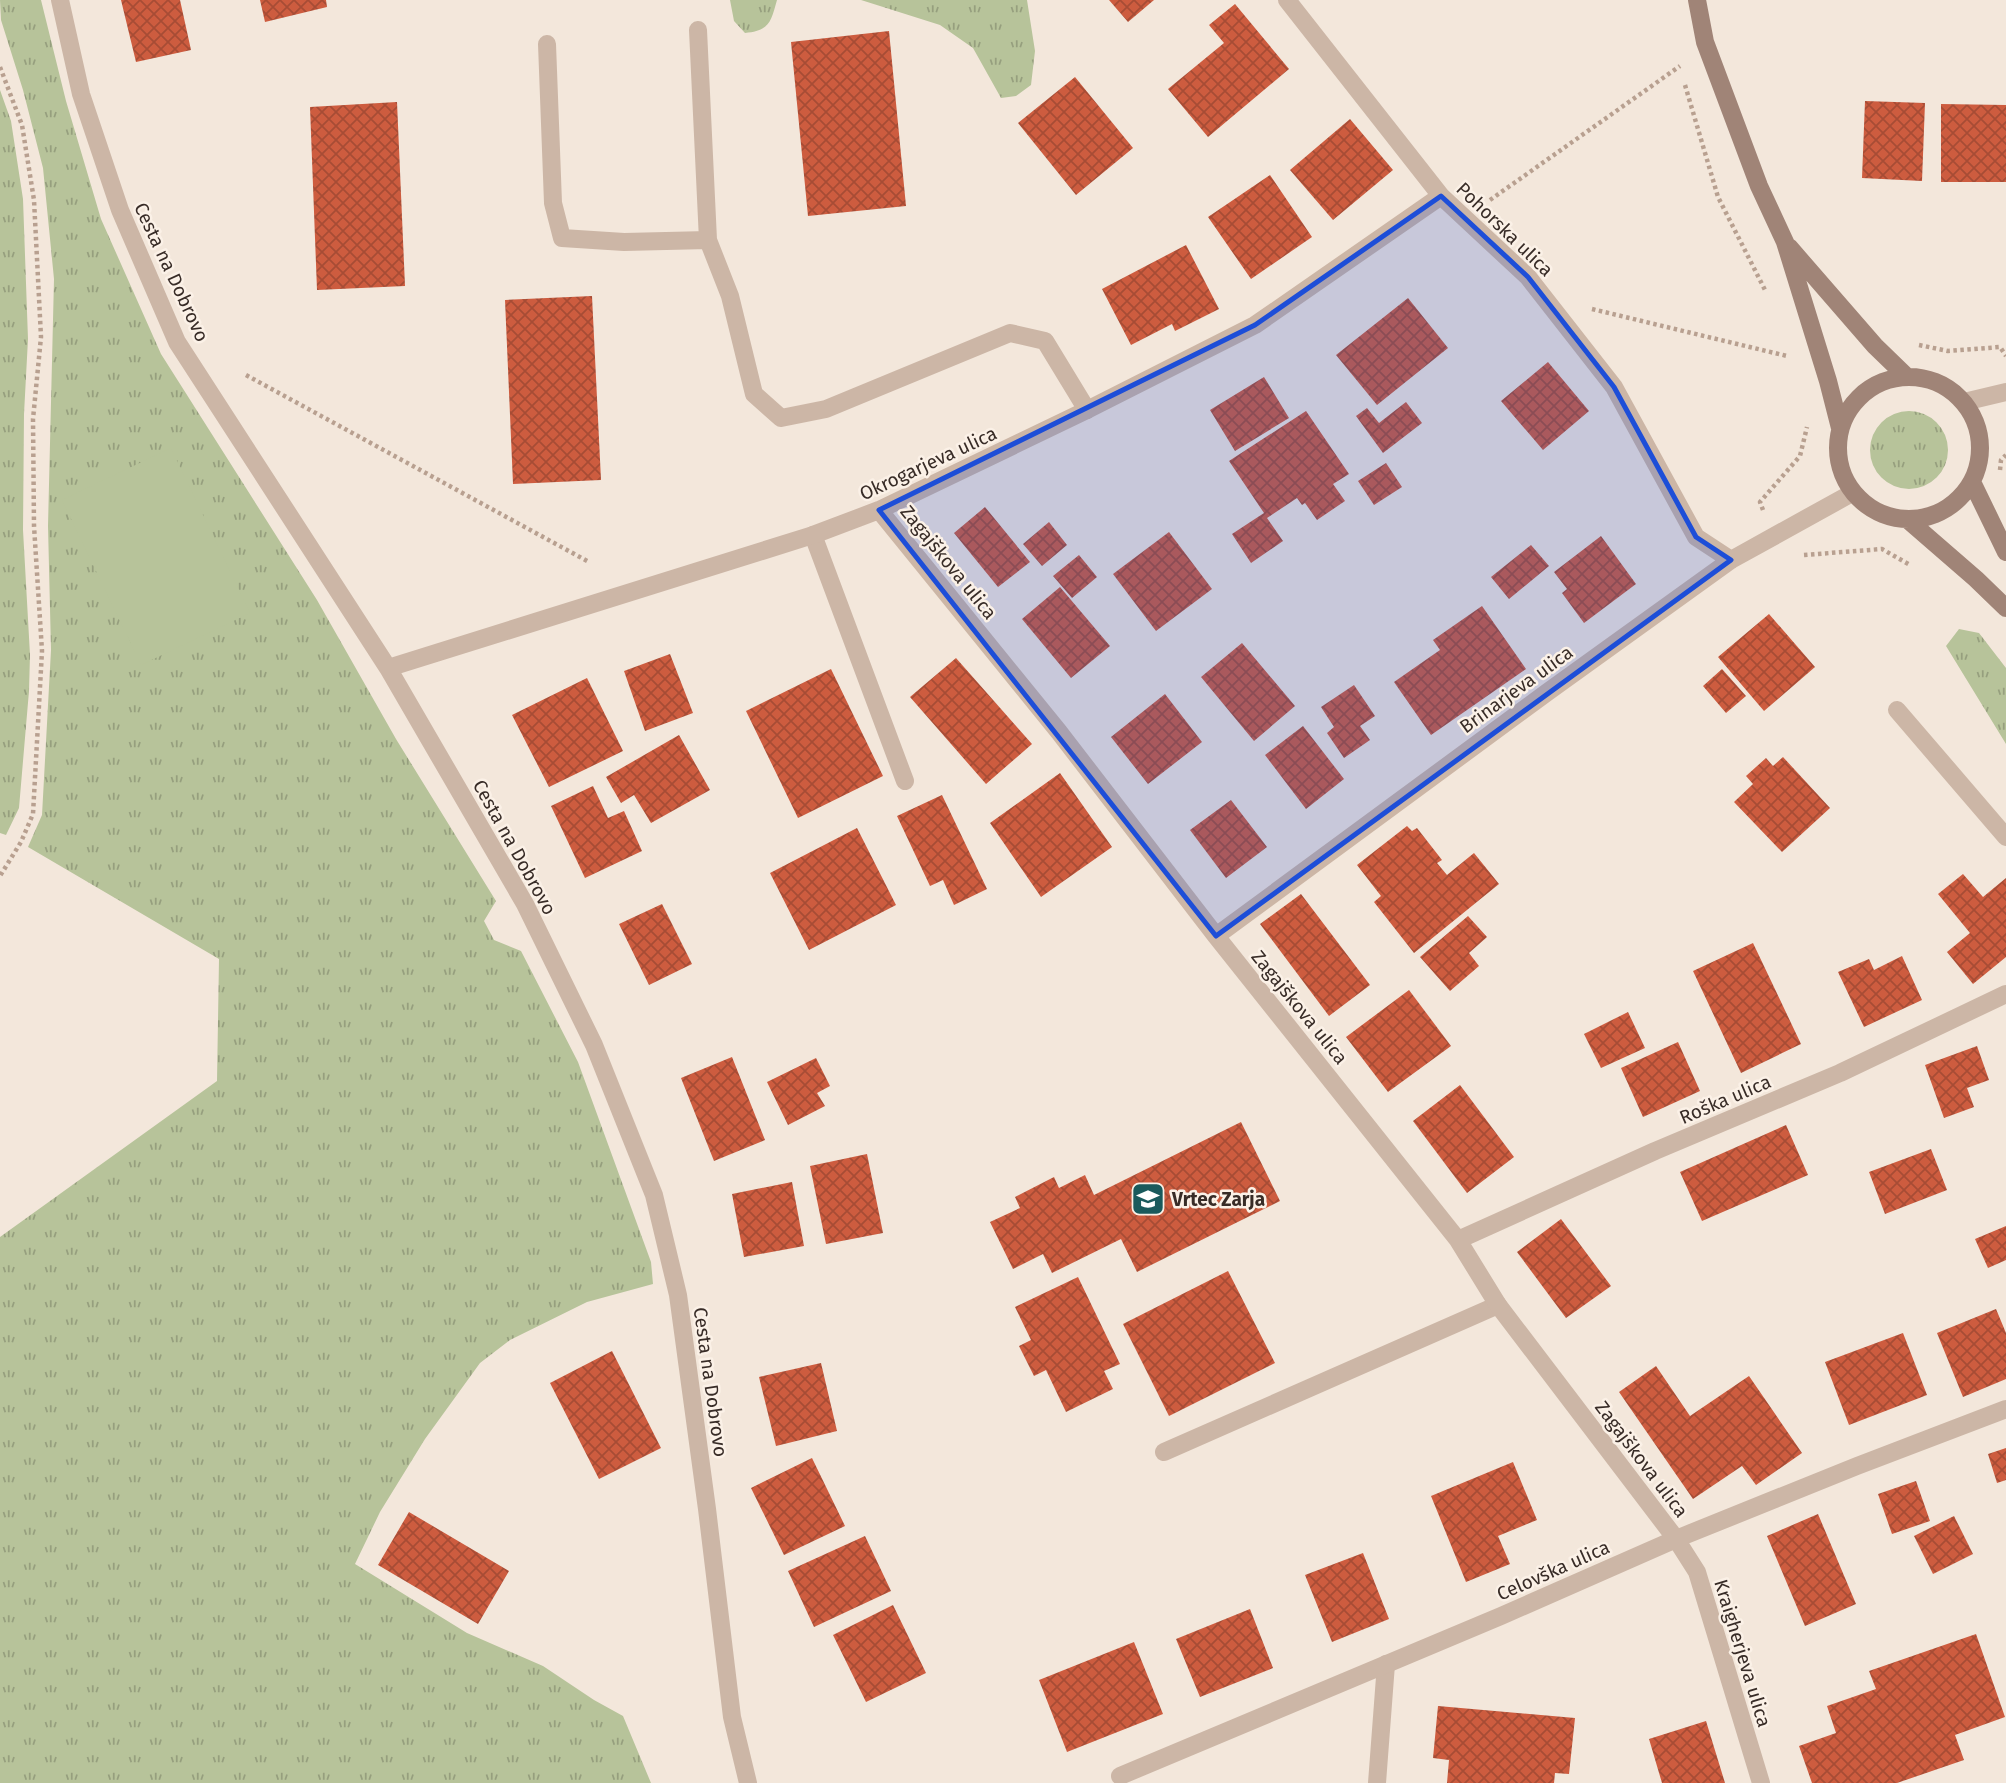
<svg xmlns="http://www.w3.org/2000/svg" width="2006" height="1783" font-family="'Fira Sans',sans-serif">
	<style>
		.grass { fill: url(#grass-tufts) }
		.garden { fill: #b7c39a }
		.building { fill: url(#building-cross-hatch) }
		.lines { fill: none; stroke-linecap: round; stroke-linejoin: round }
		.path { stroke: #b8a090; stroke-width: 4.5; stroke-dasharray: 3.5 3.5; stroke-linecap: butt }
		.lane { stroke: #ccb6a6; stroke-width: 18 }
		.street { stroke: #ccb6a6; stroke-width: 18 }
		.secondary { stroke: #a08477; stroke-width: 18 }
		.marked { fill: #1d4ed8; fill-opacity: 0.2; stroke: #1d4ed8; stroke-width: 5; stroke-linejoin: round }
		.labels { text-anchor: middle; stroke-width: 5; stroke-linejoin: round; paint-order: stroke }
		.street-label { font-size: 19px; fill: #382c27; stroke: #fbf1e7 }
		.poi-label { font-size: 19px; font-weight: bold; fill: #382c27; stroke: #fbf1e7; text-anchor: start }
	</style>
	<defs>
		<pattern id="grass-tufts" width="24" height="20" patternUnits="userSpaceOnUse" patternTransform="scale(1.75)"><rect width="24" height="20" fill="#b7c39a"/><path d="M3 7l-1-3M5 7V3M7 7l1-3M15 17l-1-3M17 17v-4M19 17l1-3" fill="none" stroke="#969f7e"/></pattern>
		<pattern id="building-cross-hatch" width="8" height="8" patternUnits="userSpaceOnUse" patternTransform="scale(1.75)"><rect width="8" height="8" fill="#cd5c3f"/><path d="M0 0l8 8M0 8l8-8" fill="none" stroke="#a74c35"/></pattern>
	</defs>
	<rect width="100%" height="100%" fill="#f3e7db"/>
	<path class="grass" d="M0 0H41L66 101 101 219 161 354 317 600 396 739 496 901 484 921 494 940 521 951 578 1062 651 1262 653 1284 587 1302 510 1340 480 1363 425 1439 380 1512 355 1564 467 1633 543 1666 594 1700 623 1716 651 1783H0V1237L217 1081 219 959 28 847 42 815 51 650 48 526 54 279 43 168 23 90 1 20Z
		M730 0H777C771 21 770 31 745 33L734 21Z
		M861 0H1027L1035 51 1031 85 1016 96 1001 98 973 48 940 25Z
		M0 90 11 121 23 199 28 339 24 414 23 530 30 655 29 691 19 808 6 835 0 833Z
		M1870 450a39 39 0 1 1 78 0a39 39 0 1 1-78 0Z
		M1959 629 1979 633 2006 668V744L1946 646Z"/>
	<path class="garden" d="M171 448 250 613 141 665 62 500Z"/>
	<path class="building" d="M121 0H180L191 50 136 62Z
		M260 0H326L327 7 265 22Z
		M1109 0H1154L1128 22Z
		M1235 4 1289 69 1208 137 1168 89 1224 43 1209 25Z
		M889 31 906 206 808 216 791 42Z
		M1075 77 1133 148 1076 195 1018 123Z
		M1865 101 1925 103 1922 181 1862 178Z
		M397 102 405 286 317 290 310 107Z
		M1941 104 2006 105V182H1941Z
		M1350 119 1393 170 1333 220 1290 170Z
		M1270 175 1312 237 1251 279 1208 217Z
		M1186 245 1219 309 1175 331 1172 324 1131 345 1102 289Z
		M592 296 601 480 513 484 505 300Z
		M1408 298 1448 348 1377 405 1336 355Z
		M1548 362 1589 411 1543 450 1501 401Z
		M1264 377 1289 418 1235 451 1210 410Z
		M1406 402 1422 423 1383 453 1356 416 1367 408 1379 423Z
		M1306 411 1349 474 1333 484 1345 501 1317 520 1305 503 1302 505 1297 498 1267 518 1283 541 1251 563 1232 534 1264 513 1229 461Z
		M1386 463 1402 487 1374 505 1358 481Z
		M985 507 1030 562 998 587 954 533Z
		M1049 522 1067 545 1042 566 1023 544Z
		M1169 532 1212 589 1156 631 1113 574Z
		M1601 536 1636 584 1584 623 1562 593 1567 589 1554 572Z
		M1531 545 1549 566 1509 599 1491 577Z
		M1079 555 1097 577 1072 598 1053 576Z
		M1060 587 1110 646 1071 678 1022 619Z
		M1482 606 1526 669 1431 735 1394 682 1440 650 1433 640Z
		M1769 614 1815 667 1764 711 1718 657Z
		M1242 643 1295 706 1254 741 1201 677Z
		M670 654 693 713 645 731 624 671Z
		M956 658 1032 744 986 784 910 697Z
		M831 669 883 776 798 818 746 711Z
		M1722 669 1746 696 1726 713 1703 686Z
		M587 678 623 751 549 787 512 715Z
		M1354 685 1375 716 1360 726 1370 740 1344 758 1327 733 1334 727 1321 707Z
		M1165 694 1202 742 1148 784 1111 737Z
		M1303 726 1344 779 1306 809 1265 755Z
		M679 735 710 790 651 823 634 795 621 803 606 777Z
		M1783 757 1830 808 1782 852 1734 802 1753 784 1746 776 1766 758 1773 766Z
		M1060 773 1112 847 1041 897 990 823Z
		M593 786 608 818 624 811 642 851 585 878 551 806Z
		M942 795 987 889 954 905 943 880 930 886 897 816Z
		M1231 800 1267 847 1226 878 1190 830Z
		M1407 826 1412 831 1417 828 1442 860 1437 863 1447 875 1474 853 1499 884 1414 953 1374 902 1381 896 1357 865Z
		M857 828 896 905 809 950 770 873Z
		M1963 874 1983 897 2006 878V957L1973 984 1947 952 1970 933 1938 894Z
		M1301 894 1370 985 1329 1016 1260 924Z
		M662 904 692 964 649 985 619 924Z
		M1468 916 1487 937 1469 953 1479 966 1450 991 1420 957Z
		M1753 943 1801 1044 1741 1073 1693 971Z
		M1902 956 1922 1000 1864 1027 1838 972 1869 959 1874 970Z
		M1409 990 1451 1046 1388 1092 1346 1037Z
		M1628 1012 1645 1048 1601 1068 1584 1034Z
		M1678 1042 1700 1091 1643 1117 1621 1068Z
		M1977 1046 1989 1080 1967 1088 1974 1107 1944 1118 1925 1065Z
		M732 1057 765 1140 714 1161 681 1078Z
		M816 1058 830 1086 817 1093 825 1106 788 1125 767 1082Z
		M1460 1085 1514 1157 1467 1193 1413 1121Z
		M1241 1122 1280 1201 1137 1272 1121 1239 1052 1273 1043 1254 1013 1269 990 1222 1020 1208 1015 1197 1054 1177 1059 1188 1085 1175 1094 1195Z
		M1786 1125 1808 1175 1702 1221 1680 1172Z
		M1931 1149 1947 1190 1885 1214 1869 1172Z
		M867 1154 883 1233 826 1244 810 1166Z
		M792 1182 804 1246 744 1257 732 1194Z
		M1561 1219 1611 1286 1566 1318 1517 1252Z
		M2006 1226V1260L1988 1268 1975 1239Z
		M1228 1271 1275 1363 1169 1416 1123 1324Z
		M1078 1277 1120 1364 1104 1371 1113 1389 1066 1412 1046 1370 1034 1376 1019 1346 1031 1340 1015 1307Z
		M1996 1309 2006 1333V1379L1963 1397 1937 1333Z
		M1903 1333 1927 1395 1849 1425 1825 1362Z
		M612 1351 661 1448 599 1479 550 1383Z
		M821 1363 837 1431 776 1446 759 1377Z
		M1656 1366 1690 1416 1749 1376 1802 1453 1756 1485 1742 1466 1693 1499 1619 1392Z
		M2006 1448V1480L1997 1483 1988 1454Z
		M812 1458 845 1526 784 1555 751 1488Z
		M1513 1462 1537 1520 1498 1536 1510 1564 1466 1582 1431 1496Z
		M1916 1481 1930 1521 1892 1534 1878 1494Z
		M409 1512 509 1571 478 1624 378 1565Z
		M1818 1514 1856 1604 1805 1626 1767 1536Z
		M1954 1516 1973 1554 1933 1574 1914 1536Z
		M865 1536 891 1591 814 1627 788 1571Z
		M1363 1553 1389 1619 1332 1642 1305 1575Z
		M893 1605 926 1673 866 1702 833 1635Z
		M1250 1609 1273 1668 1200 1697 1176 1639Z
		M1976 1634 2005 1717 1955 1735 1964 1760 1897 1783H1812L1799 1746 1836 1733 1827 1706 1876 1689 1869 1671Z
		M1134 1642 1163 1714 1067 1752 1039 1680Z
		M1438 1706 1575 1718 1569 1774 1555 1773 1554 1783H1447L1449 1760 1433 1758Z
		M1706 1721 1725 1783H1662L1649 1739Z"/>
	<g class="lines">
		<path class="path" d="M0 67 22 125 34 200 41 337 33 419 34 526 42 651 33 814 21 842 0 876
			M1685 85 1718 197 1766 292
			M1490 200 1680 66
			M1592 309 1787 356
			M1919 345 1948 351 2000 347 2006 356
			M246 375 589 562
			M2000 470 2001 460 2006 455
			M1763 510 1760 502 1800 456 1807 427
			M1804 555 1882 549 1910 565"/>
		<path class="lane" d="M698 30 708 240 730 296 754 394 781 418 826 409 1010 333 1045 341 1087 410
			M547 44 553 203 562 238 624 242 708 240
			M813 535 905 781
			M1164 1452 1498 1305
			M1377 1783 1386 1664"/>
		<path class="street" d="M60 0 81 94 120 210 177 342 388 668 525 904 594 1045 654 1195 678 1295 707 1509 732 1717 748 1783
			M1287 0 1441 196 1528 277 1614 387 1696 537 1731 560
			M1964 402 2006 392
			M879 510 1059 732 1216 936 1458 1240 1498 1305 1676 1539 1697 1572 1761 1783
			M388 668 813 535 879 510 1087 410 1255 325 1441 196
			M1897 710 2006 837
			M1216 936 1549 691 1731 560 1852 493
			M1458 1240 1655 1151 1840 1073 2006 994
			M1120 1776 1501 1616 1676 1539 1857 1466 2006 1409"/>
		<path class="secondary" d="M1697 0 1705 42 1759 186 1785 242 1828 381 1840 428
			M1789 247 1875 346 1907 377
			M1838 448a71 71 0 1 1 142 0a71 71 0 1 1-142 0Z
			M1972 482 2006 552
			M1908 520 1976 579 2006 608"/>
	</g>
	<path class="marked" d="M1441 196 1528 277 1614 387 1696 537 1731 560 1216 936 879 510 1255 325Z"/>
	<defs>
		<symbol id="school-square" viewBox="-11 -11 22 22"><rect x="-9" y="-9" width="18" height="18" rx="4" fill="#1a5a5c" stroke="#fbf1e7"/><path d="M0-5L7-2L0 1L-7-2ZM-4 1L0 2.5L4 1V4Q0 6-4 4Z" fill="#fff"/></symbol>
	</defs>
	<g fill-rule="evenodd">
		<use href="#school-square" x="1129" y="1180" width="38" height="38"/>
	</g>
	<g class="labels">
		<g class="street-label">
			<text transform="translate(1505 229) rotate(44)" y="7">Pohorska ulica</text>
			<text transform="translate(172 272) rotate(65)" y="7">Cesta na Dobrovo</text>
			<text transform="translate(928 463) rotate(-25)" y="7">Okrogarjeva ulica</text>
			<text transform="translate(949 562) rotate(51)" y="7">Zagajškova ulica</text>
			<text transform="translate(1516 689) rotate(-36)" y="7">Brinarjeva ulica</text>
			<text transform="translate(515 847) rotate(61)" y="7">Cesta na Dobrovo</text>
			<text transform="translate(1300 1007) rotate(51)" y="7">Zagajškova ulica</text>
			<text transform="translate(1725 1099) rotate(-23)" y="7">Roška ulica</text>
			<text transform="translate(711 1382) rotate(82)" y="7">Cesta na Dobrovo</text>
			<text transform="translate(1642 1459) rotate(53)" y="7">Zagajškova ulica</text>
			<text transform="translate(1553 1570) rotate(-24)" y="7">Celovška ulica</text>
			<text transform="translate(1743 1653) rotate(73)" y="7">Kraigherjeva ulica</text>
		</g>
		<g class="poi-label">
			<text x="1172" y="1206">Vrtec Zarja</text>
		</g>
	</g>
</svg>
